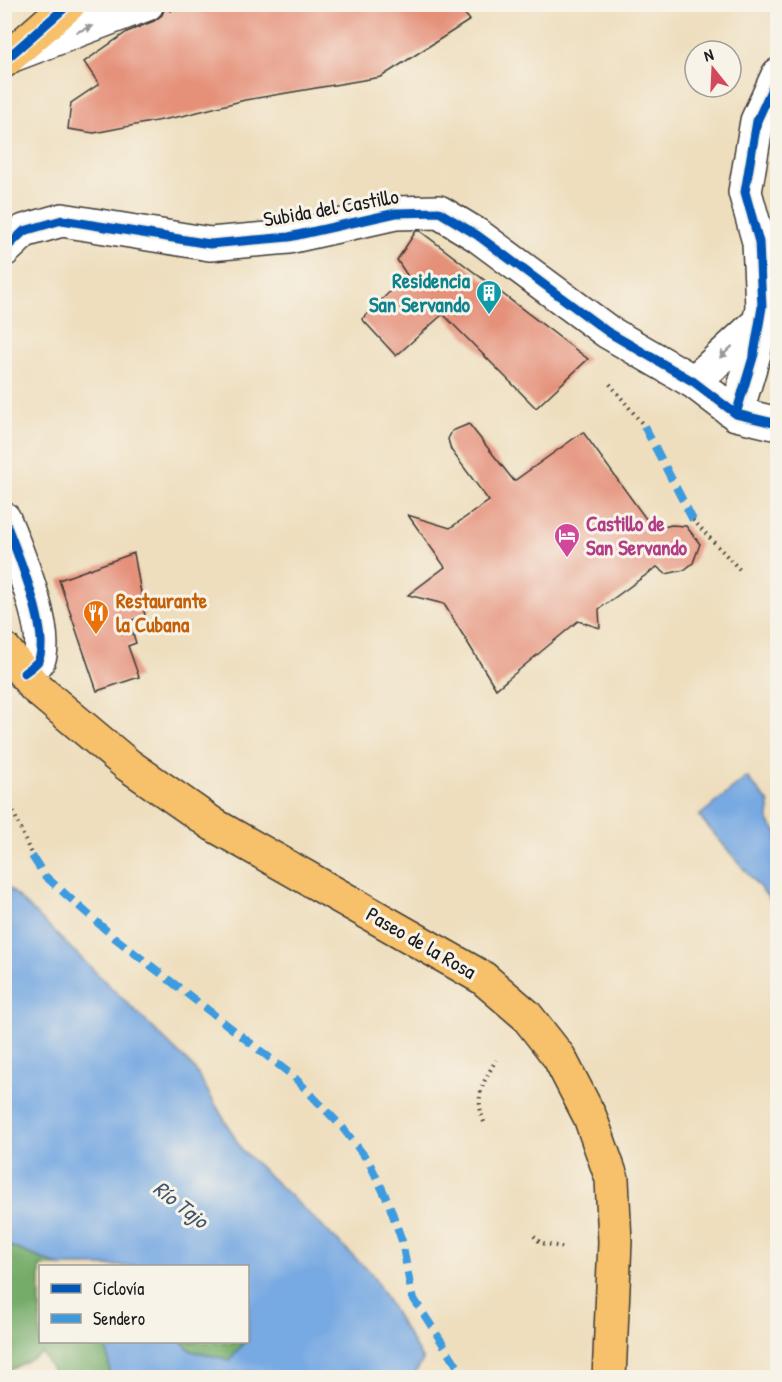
<svg xmlns="http://www.w3.org/2000/svg" width="782" height="1382" font-family="'Patrick Hand',sans-serif">
	<style>
		.forest { fill: #74ac69; stroke: #486442; stroke-width: 1.5 }
		.water { fill: #77a9e2; stroke: #4a627f; stroke-width: 1.5 }
		.building { fill: #e5917a }
		.lines { fill: none; stroke-linecap: round; stroke-linejoin: round }
		.minor-casing { stroke: #3c3934; stroke-width: 36 }
		.major-casing { stroke: #3c3934; stroke-width: 36 }
		.path { stroke: #3c3934; stroke-width: 4; stroke-dasharray: 1.5 4.5; stroke-linecap: butt }
		.minor { stroke: #fff; stroke-width: 33 }
		.major { stroke: #f7c06b; stroke-width: 33 }
		.quiet { stroke: #3c9bdf; stroke-width: 8; stroke-dasharray: 15 8; stroke-linecap: butt }
		.cycleway-casing { stroke: #f7f3e8; stroke-width: 13 }
		.cycleway { stroke: #0057b8; stroke-width: 9 }
		.oneway { fill: #999 }
		.labels { text-anchor: middle; stroke-width: 6; stroke-linejoin: round; paint-order: stroke }
		.street-label { font-size: 21px; fill: #1c1c1c; stroke: #f7f3e8 }
		.culture-label { font-size: 21px; font-weight: bold; fill: #0d838f; stroke: #f7f3e8; text-anchor: end }
		.hotel-label { font-size: 21px; font-weight: bold; fill: #b23c85; stroke: #f7f3e8; text-anchor: start }
		.food-label { font-size: 21px; font-weight: bold; fill: #c56008; stroke: #f7f3e8; text-anchor: start }
		.water-label { font-size: 22px; font-style: italic; fill: #40546b; stroke: #f7f3e8 }
	</style>
	<rect width="100%" height="100%" fill="#f7f3e8"/>
	<filter id="ink" filterUnits="userSpaceOnUse"><feTurbulence type="fractalNoise" baseFrequency=".0167" numOctaves="2"/><feDisplacementMap in="SourceGraphic" scale="12" xChannelSelector="R" yChannelSelector="G"/><feConvolveMatrix kernelMatrix="1 2 1 2 8 2 1 2 1" color-interpolation-filters="sRGB"/></filter>
	<filter id="wash" filterUnits="userSpaceOnUse"><feTurbulence type="fractalNoise" baseFrequency=".008" numOctaves="4" result="noise"/><feDisplacementMap in="SourceGraphic" scale="24" xChannelSelector="R" yChannelSelector="G"/><feGaussianBlur stdDeviation="1.35" result="paint"/><feColorMatrix in="noise" values="0 0 0 0 0 0 0 0 0 0 0 0 0 0 0 0 0 1.4 0 .05"/><feComposite in="paint" operator="in"/></filter>
	<g filter="url(#wash)">
		<rect width="100%" height="100%" fill="#eedebe"/>
		<path class="forest" d="M4 1244 60 1266H40V1342H106L111 1377H56L42 1353 5 1373Z
			M182 1342H244L230 1360 191 1351Z"/>
		<path class="water" d="M747 777 769 803V823L777 832V908L699 816Z
			M4 883 194 1068 242 1150 371 1273 423 1360 413 1377 256 1378V1372C207 1371 160 1378 111 1377L106 1342H182L191 1351 230 1360 244 1342H248V1266H188L180 1261 163 1266H60L5 1244Z"/>
		<g id="blocks">
			<path class="building" d="M181 4H456L470 20 381 77 245 100 182 116 94 133 68 129 71 103 99 84 84 62 127 32 154 21 162 15 166 5 171 11Z
				M416 231H420L588 359 536 408 443 314 396 356 362 319 407 275 397 260Z
				M469 424 514 481 583 432 654 530 671 525 686 526 700 544 693 563 684 570 666 574 657 567 599 609 600 628 578 621 496 689 444 604 408 595 445 567 408 515 450 528 489 501 451 450 448 439 452 431Z
				M134 553 145 616 129 621 136 643 128 646 139 677 97 691 59 580Z"/>
		</g>
	</g>
	<g filter="url(#ink)">
		<use href="#blocks" fill-opacity="0" stroke="#3c3934" stroke-width="1.5"/>
		<g class="lines">
			<defs>
				<path id="minor" d="M10 56 147 4
					M4 250 24 231 62 220 210 244 289 237 396 213 439 212 477 235 608 332 694 382 736 414 778 424
					M694 382 759 322
					M736 414 754 354 762 307 759 242 745 192 757 121 778 75
					M4 519C15 547 52 634 38 661 35 665 28 670 24 673"/>
				<path id="major" d="M4 61 69 4
					M4 649 35 687 128 765 214 825 483 978 526 1015 559 1057 590 1117 612 1179 615 1242 609 1378"/>
			</defs>
			<use href="#minor" class="minor-casing"/>
			<use href="#major" class="major-casing"/>
			<path class="path" d="M610 384 644 426
				M693 520 742 572
				M4 790 32 856
				M484 1122C474 1095 483 1083 496 1060
				M534 1236 541 1243 566 1248"/>
			<use href="#minor" class="minor"/>
			<use href="#major" class="major"/>
			<path class="quiet" d="M644 426 693 520
				M32 856 45 876 115 938 293 1076 342 1127 369 1162 388 1201 402 1241 412 1296 465 1378"/>
			<defs>
				<path id="cycleway" d="M4 61 69 4
					M4 250 24 231 62 220 210 244 289 237 396 213 439 212 477 235 608 332 694 382 736 414 778 424
					M736 414 754 354 762 307 759 242 745 192 757 121 778 75
					M4 519C15 547 52 634 38 661 35 665 28 670 24 673"/>
			</defs>
			<use href="#cycleway" class="cycleway-casing"/>
			<use href="#cycleway" class="cycleway"/>
		</g>
		<defs><path id="oneway-solid" d="M-6-.8H1V-3.2L6.5 0L1 3.2V.8H-6Z" transform="scale(1.5)"/></defs>
		<g class="oneway">
			<use href="#oneway-solid" transform="translate(85 29) rotate(-20)"/>
			<use href="#oneway-solid" transform="translate(726 352) rotate(137)"/>
		</g>
	</g>
	<defs>
		<symbol id="building-pin" viewBox="-11 -11 22 30"><path d="M0 17L-7.5 6A9.5 9.5 0 1 1 7.5 6Z" fill="#0f9aa8" stroke="#f7f3e8"/><path d="M-4-6H4V6H1V3H-1V6H-4ZM-2.5-4.3h1.7v1.8h-1.7ZM.8-4.3h1.7v1.8H.8ZM-2.5-1h1.7V.8h-1.7ZM.8-1h1.7V.8H.8Z" fill="#fff"/></symbol>
		<symbol id="hotel-pin" viewBox="-11 -11 22 30"><path d="M0 17L-7.5 6A9.5 9.5 0 1 1 7.5 6Z" fill="#d1479c" stroke="#f7f3e8"/><path d="M-6-4.5h1.5V1H6V5H4.5V3h-9V5H-6ZM-4 0a1.8 1.8 0 1 1 3.6 0ZM.5 0V-2.5h3Q6-2.5 6 0Z" fill="#fff"/></symbol>
		<symbol id="restaurant-pin" viewBox="-11 -11 22 30"><path d="M0 17L-7.5 6A9.5 9.5 0 1 1 7.5 6Z" fill="#e8710a" stroke="#f7f3e8"/><path d="M-5-6h1v4h1v-4h1v4h1v-4h1v5L-1.5 .5V6h-2V.5L-5-1ZM5-6V6H3V1.5H1.5Q1.5-4 5-6Z" fill="#fff"/></symbol>
	</defs>
	<g fill-rule="evenodd">
		<use href="#building-pin" x="474" y="278" width="30" height="40"/>
		<use href="#hotel-pin" x="552" y="521" width="30" height="40"/>
		<use href="#restaurant-pin" x="81" y="598" width="30" height="40"/>
	</g>
	<g class="labels">
		<g class="street-label">
			<text transform="translate(331 208) rotate(-10)" y="7">Subida del Castillo</text>
			<text transform="translate(421 943) rotate(30)" y="7">Paseo de la Rosa</text>
		</g>
		<g class="culture-label">
			<text x="470" y="288">Residencia<tspan x="470" dy="24">San Servando</tspan></text>
		</g>
		<g class="hotel-label">
			<text x="586" y="531">Castillo de<tspan x="586" dy="24">San Servando</tspan></text>
		</g>
		<g class="food-label">
			<text x="116" y="608">Restaurante<tspan x="116" dy="24">la Cubana</tspan></text>
		</g>
		<g class="water-label">
			<text transform="translate(181 1204) rotate(38)" y="8">Río Tajo</text>
		</g>
	</g>
	<rect width="782" height="1382" fill="none" stroke="#f7f3e8" stroke-width="24"/>
	<rect x="39" y="1265" width="210" height="78" fill="#f7f3e8" stroke="#9f9d96" stroke-width="1.5"/>
	<rect x="51" y="1284" width="30" height="9" fill="#0057b8" stroke="#9f9d96" stroke-width="1.5"/>
	<text x="93" y="1295" font-size="18" fill="#1c1c1c">Ciclovía</text>
	<rect x="51" y="1314" width="30" height="9" fill="#3c9bdf" stroke="#9f9d96" stroke-width="1.5"/>
	<text x="93" y="1325" font-size="18" fill="#1c1c1c">Sendero</text>
	<g transform="translate(713 69) rotate(342)"><circle r="28" fill="#f7f3e8" stroke="#9f9d96" stroke-width="1.5"/>
	<path d="M0-4.5L10 22L0 15L-10 22Z" fill="#d1495b"/>
	<text y="-9" font-size="16" font-weight="bold" text-anchor="middle" fill="#1c1c1c">N</text>
	</g>
</svg>
